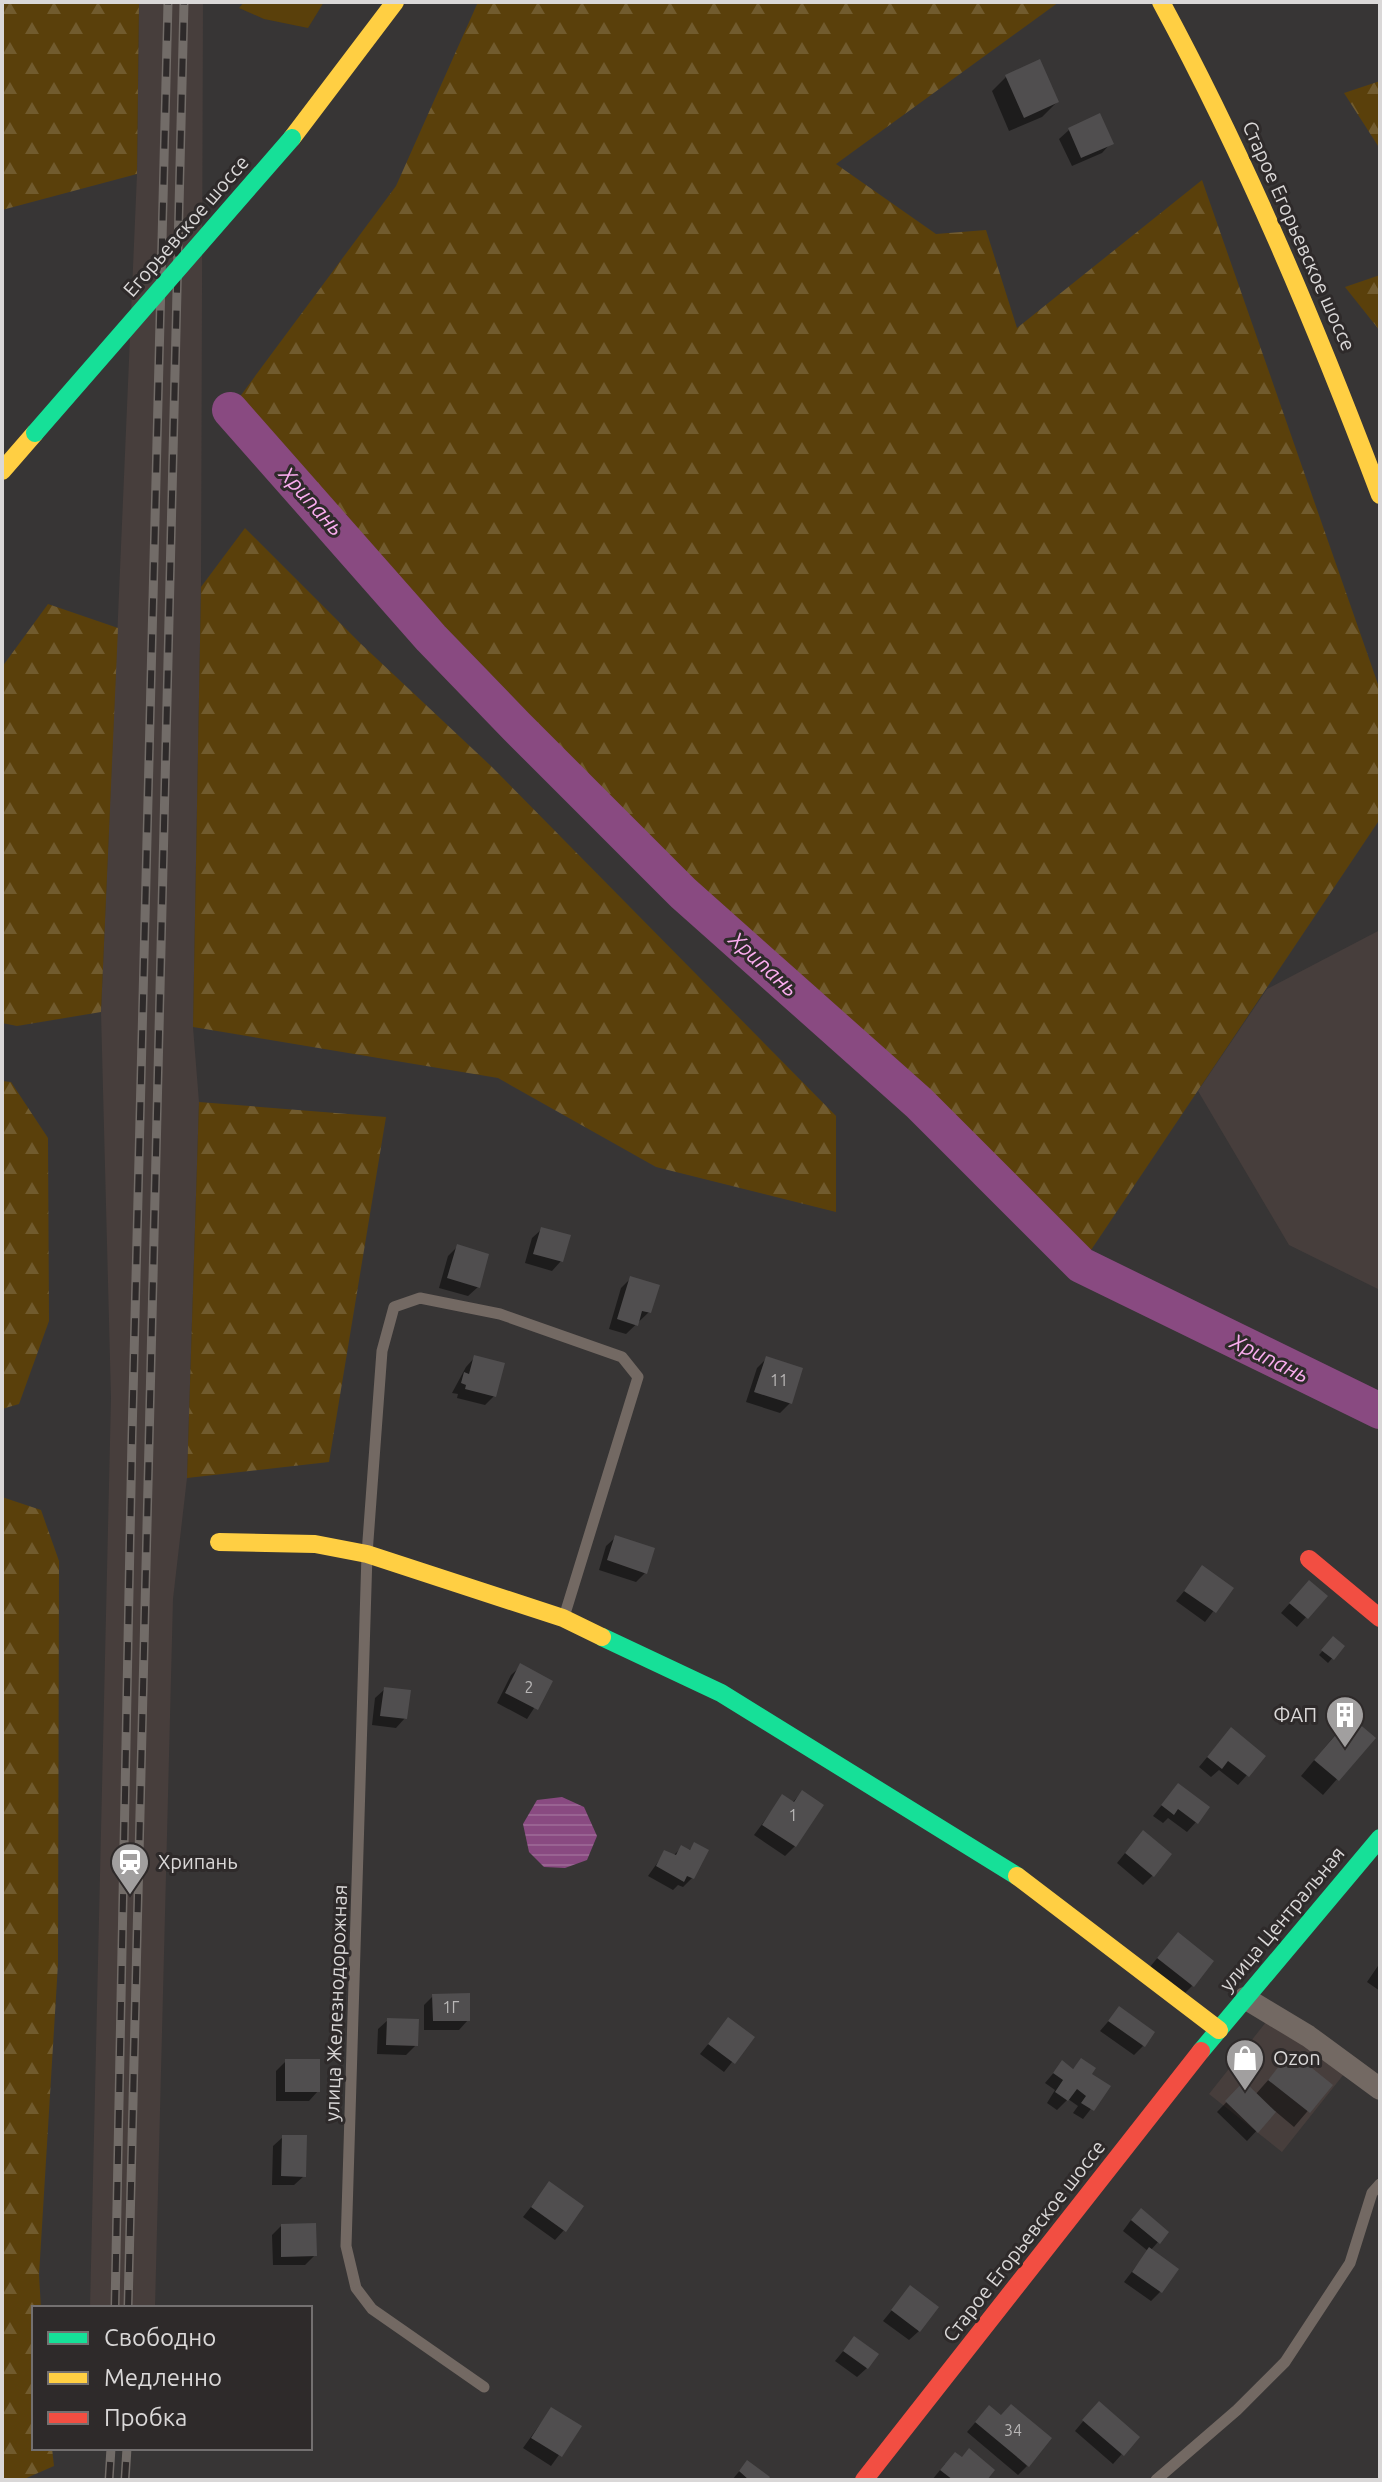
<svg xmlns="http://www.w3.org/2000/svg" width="1382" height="2482" font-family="Ubuntu,sans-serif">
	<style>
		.built { fill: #473e3c }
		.grass { fill: #5a400b }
		.forest { fill: url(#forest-firs) }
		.water { fill: url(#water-rules) }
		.shadow { fill: #0007 }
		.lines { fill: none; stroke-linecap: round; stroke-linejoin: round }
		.river { stroke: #894a81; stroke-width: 36 }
		.building { fill: #504e4f }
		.lane { stroke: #736963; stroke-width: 11 }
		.street { stroke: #736963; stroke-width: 22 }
		.fast { stroke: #16e098; stroke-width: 18 }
		.slow { stroke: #ffcf43; stroke-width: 18 }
		.jam { stroke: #f24e42; stroke-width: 18 }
		.rail-casing { stroke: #726c68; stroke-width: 9 }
		.rail { stroke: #2e2a2a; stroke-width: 6; stroke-dasharray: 18; stroke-linecap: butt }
		.fast-bridge { stroke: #16e098; stroke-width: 18 }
		.labels { text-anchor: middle; stroke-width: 6; stroke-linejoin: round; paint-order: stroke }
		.number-label { font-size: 16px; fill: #b8b6b6 }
		.street-label { font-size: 20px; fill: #dad8d8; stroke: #2e2a2a }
		.poi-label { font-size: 20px; fill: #dad8d8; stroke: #2e2a2a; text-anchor: start }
		.water-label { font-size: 22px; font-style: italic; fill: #faadef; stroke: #2e2a2a }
	</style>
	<defs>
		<pattern id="forest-firs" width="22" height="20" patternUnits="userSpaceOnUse" patternTransform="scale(2)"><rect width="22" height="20" fill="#5a400b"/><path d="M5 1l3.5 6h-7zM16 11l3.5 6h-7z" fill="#715b2e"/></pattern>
		<pattern id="water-rules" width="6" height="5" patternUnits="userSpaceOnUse" patternTransform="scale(2)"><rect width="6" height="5" fill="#894a81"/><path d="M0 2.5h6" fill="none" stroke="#996392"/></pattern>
	</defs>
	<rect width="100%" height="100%" fill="#373535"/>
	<path class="built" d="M139 2H203L201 587 193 1027 199 1102 187 1478 173 1599 155 2308H90L111 1398 101 1012 137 174Z
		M1380 930V1290L1289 1245 1198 1091 1267 989Z
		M1270 2017 1344 2074 1282 2152 1209 2094Z"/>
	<path class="grass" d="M244 2H324L308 28 264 19 239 8Z"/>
	<path class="forest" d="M2 2H139L137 174 2 210Z
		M478 2H1059L836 164 936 234 986 230 1017 328 1202 180 1380 690V819L1081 1265 919 1103 683 893 517 727 431 638 230 410 396 186Z
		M1380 81V149L1344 93Z
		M1380 275V331L1345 287Z
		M245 528 360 643 492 767 836 1116V1212L656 1167 498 1078 193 1027 201 587Z
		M48 604 118 628 101 1012 17 1026 2 1023V667Z
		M2 1081 11 1082 48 1138 49 1321 19 1404 2 1409Z
		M199 1102 386 1117 329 1462 187 1478Z
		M2 1497 41 1510 59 1561 58 1964 39 2275 41 2308H34V2448H52L54 2466 22 2480H2Z"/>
	<path class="water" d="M562 1797 584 1807 597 1836 587 1860 565 1868 544 1867 529 1852 523 1824 537 1800Z"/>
	<path class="shadow" d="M1006 77 1057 102 1042 117 1009 131 992 91Z
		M1099 116 1111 143 1102 153 1072 166 1059 139 1069 130Z
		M542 1229 561 1261 552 1271 525 1263 532 1238Z
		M457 1247 478 1287 468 1296 439 1288 448 1256Z
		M631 1278 649 1312 626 1334 609 1329 621 1288Z
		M475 1357 494 1396 485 1405 457 1398 458 1394 452 1393 466 1367Z
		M767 1358 790 1403 780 1413 746 1402 757 1368Z
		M616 1537 645 1573 636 1582 599 1570 606 1546Z
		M1203 1568 1231 1588 1205 1622 1176 1601Z
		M1300 1592 1325 1596 1297 1627 1281 1613Z
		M1333 1639 1342 1647 1328 1663 1319 1655Z
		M521 1666 551 1682 527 1719 497 1703 511 1675Z
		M385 1689 405 1718 396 1728 372 1725 375 1698Z
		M1336 1734 1373 1738 1323 1795 1301 1776Z
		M1222 1739 1264 1756 1238 1785 1219 1770 1211 1777 1199 1767Z
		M1178 1785 1196 1822 1187 1832 1168 1818 1163 1823 1153 1816Z
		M802 1792 795 1846 785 1856 754 1835 782 1797 792 1803Z
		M1134 1842 1153 1875 1143 1885 1117 1863Z
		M695 1845 692 1878 683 1887 678 1885 673 1890 648 1876 665 1852 673 1856 681 1848 688 1851Z
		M1169 1944 1192 1986 1183 1995 1149 1968Z
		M1380 1963V1991L1367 1982Z
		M433 1996 468 2020 459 2030H424V2005Z
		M1119 2009 1143 2046 1134 2055 1100 2031Z
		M729 2019 752 2037 724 2072 700 2054Z
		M388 2020 416 2045 406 2055 377 2054 378 2029Z
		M1291 2054 1330 2085 1294 2127 1275 2111 1247 2141 1217 2112 1244 2084 1255 2095Z
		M1081 2060 1090 2074 1108 2087 1083 2119 1073 2113 1078 2106 1068 2099 1057 2110 1047 2103 1055 2090 1045 2083 1062 2063 1072 2070Z
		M286 2061 318 2091 309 2101H276V2071Z
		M283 2137 304 2176 294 2185H272L273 2146Z
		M549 2184 564 2230 555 2240 523 2217Z
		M1131 2220 1158 2242 1150 2251 1160 2292 1151 2301 1124 2282 1148 2251 1123 2231Z
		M282 2225 315 2255 305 2265H273L272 2235Z
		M910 2288 919 2331 909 2340 883 2321Z
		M854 2338 867 2368 857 2377 835 2361Z
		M551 2409 579 2427 551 2466 523 2448Z
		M1090 2413 1137 2437 1113 2464 1075 2431Z
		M980 2417 1027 2466 1018 2475 967 2432Z
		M747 2462 766 2480H732Z
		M945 2464 985 2480H932Z"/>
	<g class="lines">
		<path class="river" d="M230 410 431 638 517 727 683 893 919 1103 1081 1265 1380 1411"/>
	</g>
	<path class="building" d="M1040 59 1059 102 1024 118 1005 75Z
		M1100 113 1114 144 1081 158 1068 128Z
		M541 1227 571 1235 563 1262 533 1254Z
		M457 1244 489 1254 480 1288 447 1278Z
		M630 1276 660 1285 651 1313 642 1311 638 1326 617 1319Z
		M474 1355 505 1363 496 1397 465 1389 466 1385 461 1383 464 1372 469 1374Z
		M766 1356 803 1368 792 1404 754 1392Z
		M615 1535 655 1548 647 1574 607 1560Z
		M1202 1565 1234 1588 1216 1613 1184 1591Z
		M1309 1580 1328 1596 1308 1619 1289 1603Z
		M1333 1636 1345 1646 1334 1660 1321 1650Z
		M520 1663 553 1681 538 1710 505 1693Z
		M384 1687 411 1690 407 1719 380 1716Z
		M1351 1717 1376 1738 1339 1781 1314 1760Z
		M1231 1727 1266 1756 1249 1777 1228 1761 1222 1769 1207 1757Z
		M1178 1783 1210 1807 1198 1824 1178 1809 1174 1815 1161 1805Z
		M802 1790 824 1805 796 1847 762 1825 782 1794 794 1802Z
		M1143 1830 1172 1854 1154 1877 1125 1853Z
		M694 1842 709 1850 694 1879 687 1876 684 1882 656 1866 664 1850 676 1855 681 1845 690 1850Z
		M1178 1932 1214 1961 1194 1987 1157 1958Z
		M470 1993V2021H433L432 1994Z
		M1119 2006 1155 2032 1145 2047 1108 2021Z
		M728 2017 755 2037 735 2064 708 2044Z
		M387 2018 419 2019 418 2046 386 2045Z
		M1291 2051 1333 2085 1310 2113 1268 2080Z
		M1081 2058 1096 2068 1092 2074 1111 2086 1094 2111 1081 2103 1086 2096 1077 2089 1068 2101 1055 2092 1063 2080 1053 2073 1062 2060 1073 2069Z
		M285 2059H320V2092H285Z
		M1244 2081 1276 2112 1258 2133 1225 2101Z
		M282 2135H307L306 2177 281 2176Z
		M549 2181 584 2206 566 2232 531 2207Z
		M1141 2208 1169 2232 1160 2244 1131 2220Z
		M316 2223 317 2256 281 2257V2224Z
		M1149 2247 1179 2269 1162 2293 1132 2272Z
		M910 2285 939 2307 920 2332 891 2310Z
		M854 2336 879 2354 868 2369 843 2351Z
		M1099 2401 1140 2437 1124 2456 1082 2420Z
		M1011 2404 1052 2438 1029 2467 975 2422 989 2405 1001 2415Z
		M551 2407 582 2426 562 2457 531 2438Z
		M969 2448 995 2470 987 2480H953L940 2470 955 2452 962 2457Z
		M747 2460 770 2477 768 2480H749L739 2471Z"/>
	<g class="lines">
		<path class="lane" d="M484 2387 372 2309 356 2288 346 2246 367 1554 382 1351 394 1307 420 1298 500 1314 622 1357 638 1377 564 1617
			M1156 2480 1237 2410 1285 2362 1350 2263 1372 2193 1380 2184"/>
		<path class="street" d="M1245 1998 1308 2036 1380 2089"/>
		<path class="fast" d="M602 1637 721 1693 1017 1876
			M1201 2051 1380 1838"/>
		<path class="slow" d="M1161 2C1247 161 1316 326 1380 495
			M292 138 395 2
			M2 471 35 433
			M219 1542 315 1544 367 1554 563 1618 602 1637
			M1017 1876 1219 2030"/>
		<path class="jam" d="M1309 1559 1380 1618
			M864 2480 1201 2051"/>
		<defs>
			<path id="rail" d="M115 2308 132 1437 168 2
				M128 2308 184 2
				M109 2480 111 2448
				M125 2480 127 2448"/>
		</defs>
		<use href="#rail" class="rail-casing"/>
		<use href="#rail" class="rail"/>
		<path class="fast-bridge" d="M35 433 292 138"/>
	</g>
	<defs>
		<symbol id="building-pin" viewBox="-11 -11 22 30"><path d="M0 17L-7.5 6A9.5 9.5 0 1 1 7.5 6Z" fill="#a19f9f" stroke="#2e2a2a"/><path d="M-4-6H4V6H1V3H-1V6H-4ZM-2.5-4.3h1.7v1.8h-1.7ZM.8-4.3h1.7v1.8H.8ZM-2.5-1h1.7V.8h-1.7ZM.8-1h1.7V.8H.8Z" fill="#fff"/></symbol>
		<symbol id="station-pin" viewBox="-11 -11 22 30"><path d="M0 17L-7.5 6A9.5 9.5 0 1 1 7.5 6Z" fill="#a19f9f" stroke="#2e2a2a"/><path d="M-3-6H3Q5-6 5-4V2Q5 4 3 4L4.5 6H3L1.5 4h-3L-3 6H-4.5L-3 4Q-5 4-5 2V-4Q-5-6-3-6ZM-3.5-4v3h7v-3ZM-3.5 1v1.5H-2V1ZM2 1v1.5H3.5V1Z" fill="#fff"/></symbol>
		<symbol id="shop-pin" viewBox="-11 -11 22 30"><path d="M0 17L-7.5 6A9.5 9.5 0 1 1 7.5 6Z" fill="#a19f9f" stroke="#2e2a2a"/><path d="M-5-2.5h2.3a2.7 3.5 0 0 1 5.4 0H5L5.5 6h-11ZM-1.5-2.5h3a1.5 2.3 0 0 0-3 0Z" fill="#fff"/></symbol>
	</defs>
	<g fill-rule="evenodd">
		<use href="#building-pin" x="1323" y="1693" width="44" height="60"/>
		<use href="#station-pin" x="108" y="1840" width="44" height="60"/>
		<use href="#shop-pin" x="1223" y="2036" width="44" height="60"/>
	</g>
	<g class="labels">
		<g class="number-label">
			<text x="779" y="1386">11</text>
			<text x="529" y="1693">2</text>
			<text x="793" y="1821">1</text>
			<text x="451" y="2013">1Г</text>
			<text x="1013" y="2436">34</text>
		</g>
		<g class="street-label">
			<text transform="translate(186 226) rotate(-49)" y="7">Егорьевское шоссе</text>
			<text transform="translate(1299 236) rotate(66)" y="7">Старое Егорьевское шоссе</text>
			<text transform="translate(1282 1919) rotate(-50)" y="7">улица Центральная</text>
			<text transform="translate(336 2003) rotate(-88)" y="7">улица Железнодорожная</text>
			<text transform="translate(1024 2241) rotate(-52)" y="7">Старое Егорьевское шоссе</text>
		</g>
		<g class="poi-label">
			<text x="1317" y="1722" text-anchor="end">ФАП</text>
			<text x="158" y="1869">Хрипань</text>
			<text x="1273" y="2065">Ozon</text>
		</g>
		<g class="water-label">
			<text transform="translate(312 501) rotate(48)" y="8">Хрипань</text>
			<text transform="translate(764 964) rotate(42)" y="8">Хрипань</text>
			<text transform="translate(1270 1358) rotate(26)" y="8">Хрипань</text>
		</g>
	</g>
	<rect width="1382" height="2482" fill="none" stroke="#dad8d8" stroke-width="8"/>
	<rect x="32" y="2306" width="280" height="144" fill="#2e2a2a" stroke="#737070" stroke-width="2"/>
	<rect x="48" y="2332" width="40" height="12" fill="#16e098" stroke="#737070" stroke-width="2"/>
	<text x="104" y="2346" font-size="24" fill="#dad8d8">Свободно</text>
	<rect x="48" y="2372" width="40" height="12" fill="#ffcf43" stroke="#737070" stroke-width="2"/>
	<text x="104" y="2386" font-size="24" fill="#dad8d8">Медленно</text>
	<rect x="48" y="2412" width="40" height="12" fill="#f24e42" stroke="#737070" stroke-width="2"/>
	<text x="104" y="2426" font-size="24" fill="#dad8d8">Пробка</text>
</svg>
